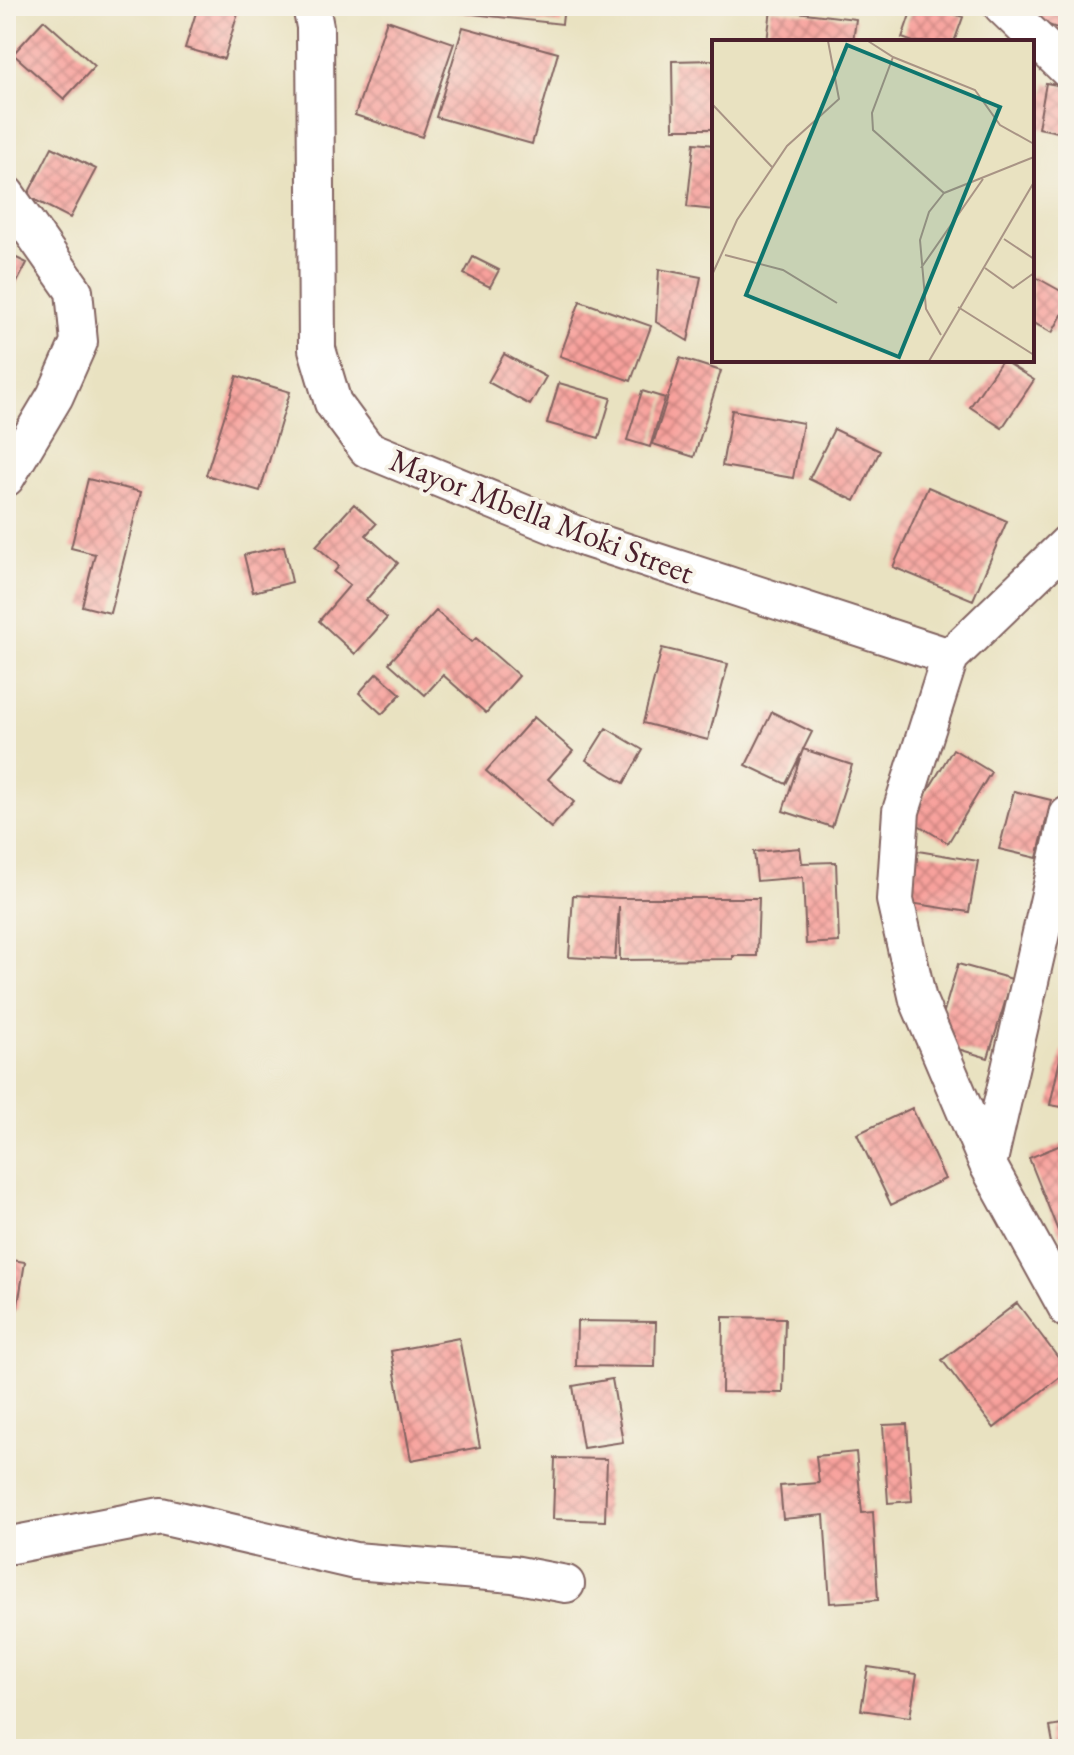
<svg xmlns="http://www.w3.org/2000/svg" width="1074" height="1755" font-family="'EB Garamond',serif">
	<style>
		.building { fill: url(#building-cross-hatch) }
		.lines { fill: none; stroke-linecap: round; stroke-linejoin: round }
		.minor-casing { stroke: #826360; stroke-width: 40 }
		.minor { stroke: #fff; stroke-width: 36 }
		.labels { text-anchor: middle; stroke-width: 8; stroke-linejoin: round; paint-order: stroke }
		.street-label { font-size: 32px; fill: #4a1f2b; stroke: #f7f3e8 }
		.inset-road { fill: none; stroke: #a99485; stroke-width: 2 }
		.view { fill: #0f766e; fill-opacity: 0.15; stroke: #0f766e; stroke-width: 4 }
		.inset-edge { fill: none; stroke: #4a1f2b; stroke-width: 4 }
	</style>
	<defs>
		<pattern id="building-cross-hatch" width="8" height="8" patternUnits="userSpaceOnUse" patternTransform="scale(2)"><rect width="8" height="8" fill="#f8a19c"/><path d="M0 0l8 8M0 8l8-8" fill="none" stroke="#cb837f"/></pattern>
	</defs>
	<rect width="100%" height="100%" fill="#f7f3e8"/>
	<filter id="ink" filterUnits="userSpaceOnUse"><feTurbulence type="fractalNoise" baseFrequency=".0125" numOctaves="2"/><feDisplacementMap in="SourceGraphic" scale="16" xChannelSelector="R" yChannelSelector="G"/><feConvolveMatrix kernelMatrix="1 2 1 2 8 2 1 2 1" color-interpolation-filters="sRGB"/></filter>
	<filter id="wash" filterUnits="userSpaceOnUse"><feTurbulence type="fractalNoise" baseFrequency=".006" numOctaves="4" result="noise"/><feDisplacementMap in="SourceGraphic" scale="32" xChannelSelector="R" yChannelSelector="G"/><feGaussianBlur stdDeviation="1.8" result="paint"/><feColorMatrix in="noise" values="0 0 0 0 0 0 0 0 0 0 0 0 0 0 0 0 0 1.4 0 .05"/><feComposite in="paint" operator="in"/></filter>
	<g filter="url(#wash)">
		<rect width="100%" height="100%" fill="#e9e2c1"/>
		<g id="blocks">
			<path class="building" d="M198 6H240L224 59 185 48Z
				M429 6H564L562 24 428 9Z
				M913 6H932L963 17 954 42H913L902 38Z
				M1027 6H1068L1065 31 1024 16Z
				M771 9 856 19 853 42H767Z
				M44 20 95 66 64 99 13 54Z
				M387 20 454 43 422 137 355 115Z
				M463 27 558 53 532 144 436 117Z
				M714 60V129H673L672 61Z
				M1046 83 1068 87V134L1038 128Z
				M694 143 714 145V210L687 207Z
				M52 147 96 169 70 218 27 196Z
				M6 253 27 263 6 304Z
				M473 257 499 270 490 287 464 274Z
				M659 269 701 277 688 341 656 322Z
				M1032 275 1068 295V304L1052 333 1032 322Z
				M580 301 651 326 631 381 560 356Z
				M504 354 546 377 530 405 488 382Z
				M680 358 721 371 694 457 653 444Z
				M1002 360 1034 380 1002 428 970 407Z
				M237 376 290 392 260 491 206 475Z
				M559 383 611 398 599 438 547 423Z
				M642 391 665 398 650 447 627 440Z
				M732 410 803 423 793 478 722 466Z
				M834 429 880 451 855 501 809 479Z
				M88 479 141 492 110 613 82 606 95 554 71 548Z
				M928 487 1007 521 973 600 893 567Z
				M354 504 376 524 366 535 398 563 366 600 387 618 355 654 319 621 350 585 334 572 339 566 316 546Z
				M284 546 292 582 253 592 244 555Z
				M436 611 472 642 476 638 519 676 486 713 443 675 425 695 389 663Z
				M662 648 728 664 708 740 643 723Z
				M377 673 401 694 382 714 359 693Z
				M772 712 812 732 786 784 746 765Z
				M534 717 573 751 548 779 574 802 551 828 486 771Z
				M606 728 643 750 624 783 586 760Z
				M803 749 852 765 832 827 783 811Z
				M953 749 991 772 948 843 910 820Z
				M1014 791 1051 800 1037 858 999 849Z
				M800 848 802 863 836 862 839 942 806 944 803 877 757 881 754 852Z
				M918 851 978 861 969 912 910 903Z
				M573 895 619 898H759L757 956H733V959L620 960 619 906 615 960 569 957Z
				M958 964 1012 979 988 1058 935 1042Z
				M1062 1050 1068 1051V1108L1050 1105Z
				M912 1108 945 1179 891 1205 857 1134Z
				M1068 1142V1233L1060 1236 1029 1158Z
				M6 1259 25 1262 17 1311 6 1309Z
				M1017 1303 1068 1371 994 1428 942 1360Z
				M723 1317 785 1318 783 1393 722 1392Z
				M577 1321 656 1322 655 1367 576 1366Z
				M459 1338 480 1447 411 1460 391 1351Z
				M612 1379 623 1442 583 1448 573 1386Z
				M907 1424 912 1501 888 1503 883 1425Z
				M856 1452 862 1513 873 1512 878 1600 830 1603 824 1515 783 1519 780 1486 819 1483 816 1456Z
				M555 1458 607 1459 605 1521 553 1519Z
				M868 1667 917 1674 910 1717 861 1710Z
				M1068 1724V1749H1054L1050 1727Z"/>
		</g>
	</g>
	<g filter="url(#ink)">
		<use href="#blocks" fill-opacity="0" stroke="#826360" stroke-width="2"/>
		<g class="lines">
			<defs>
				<path id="minor" d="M311 6 315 27 317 349 333 403 367 449 587 539 950 657 1068 543
					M1002 6 1068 70
					M6 194 74 291 79 342 55 396 6 478
					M950 657 901 811 895 900 918 1000 988 1165 1068 1310
					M988 1165 1068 815
					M6 1546 161 1516 355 1561 513 1574 566 1584"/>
			</defs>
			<use href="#minor" class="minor-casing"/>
			<use href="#minor" class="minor"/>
		</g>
	</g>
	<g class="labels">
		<g class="street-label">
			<text transform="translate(542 516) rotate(21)" y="11">Mayor Mbella Moki Street</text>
		</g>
	</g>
	<g transform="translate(712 40)">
		<rect width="322" height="322" fill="#e9e2c1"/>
		<path class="inset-road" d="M156 1 181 17 263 50 288 85 322 104M181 17 160 73 161 90 232 153 322 117M0 64 60 127M292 199 322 219M13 215 71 230 125 263M209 228 271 139M273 228 301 248 322 233M0 235 25 180 75 106 127 59 116 1M246 267 322 315M229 295 214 269 208 200 217 172 232 153M217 321 322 142"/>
		<path class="view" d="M135 5 288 67 187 317 34 255Z"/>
		<rect width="322" height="322" class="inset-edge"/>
	</g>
	<rect width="1074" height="1755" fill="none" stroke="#f7f3e8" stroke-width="32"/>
</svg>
